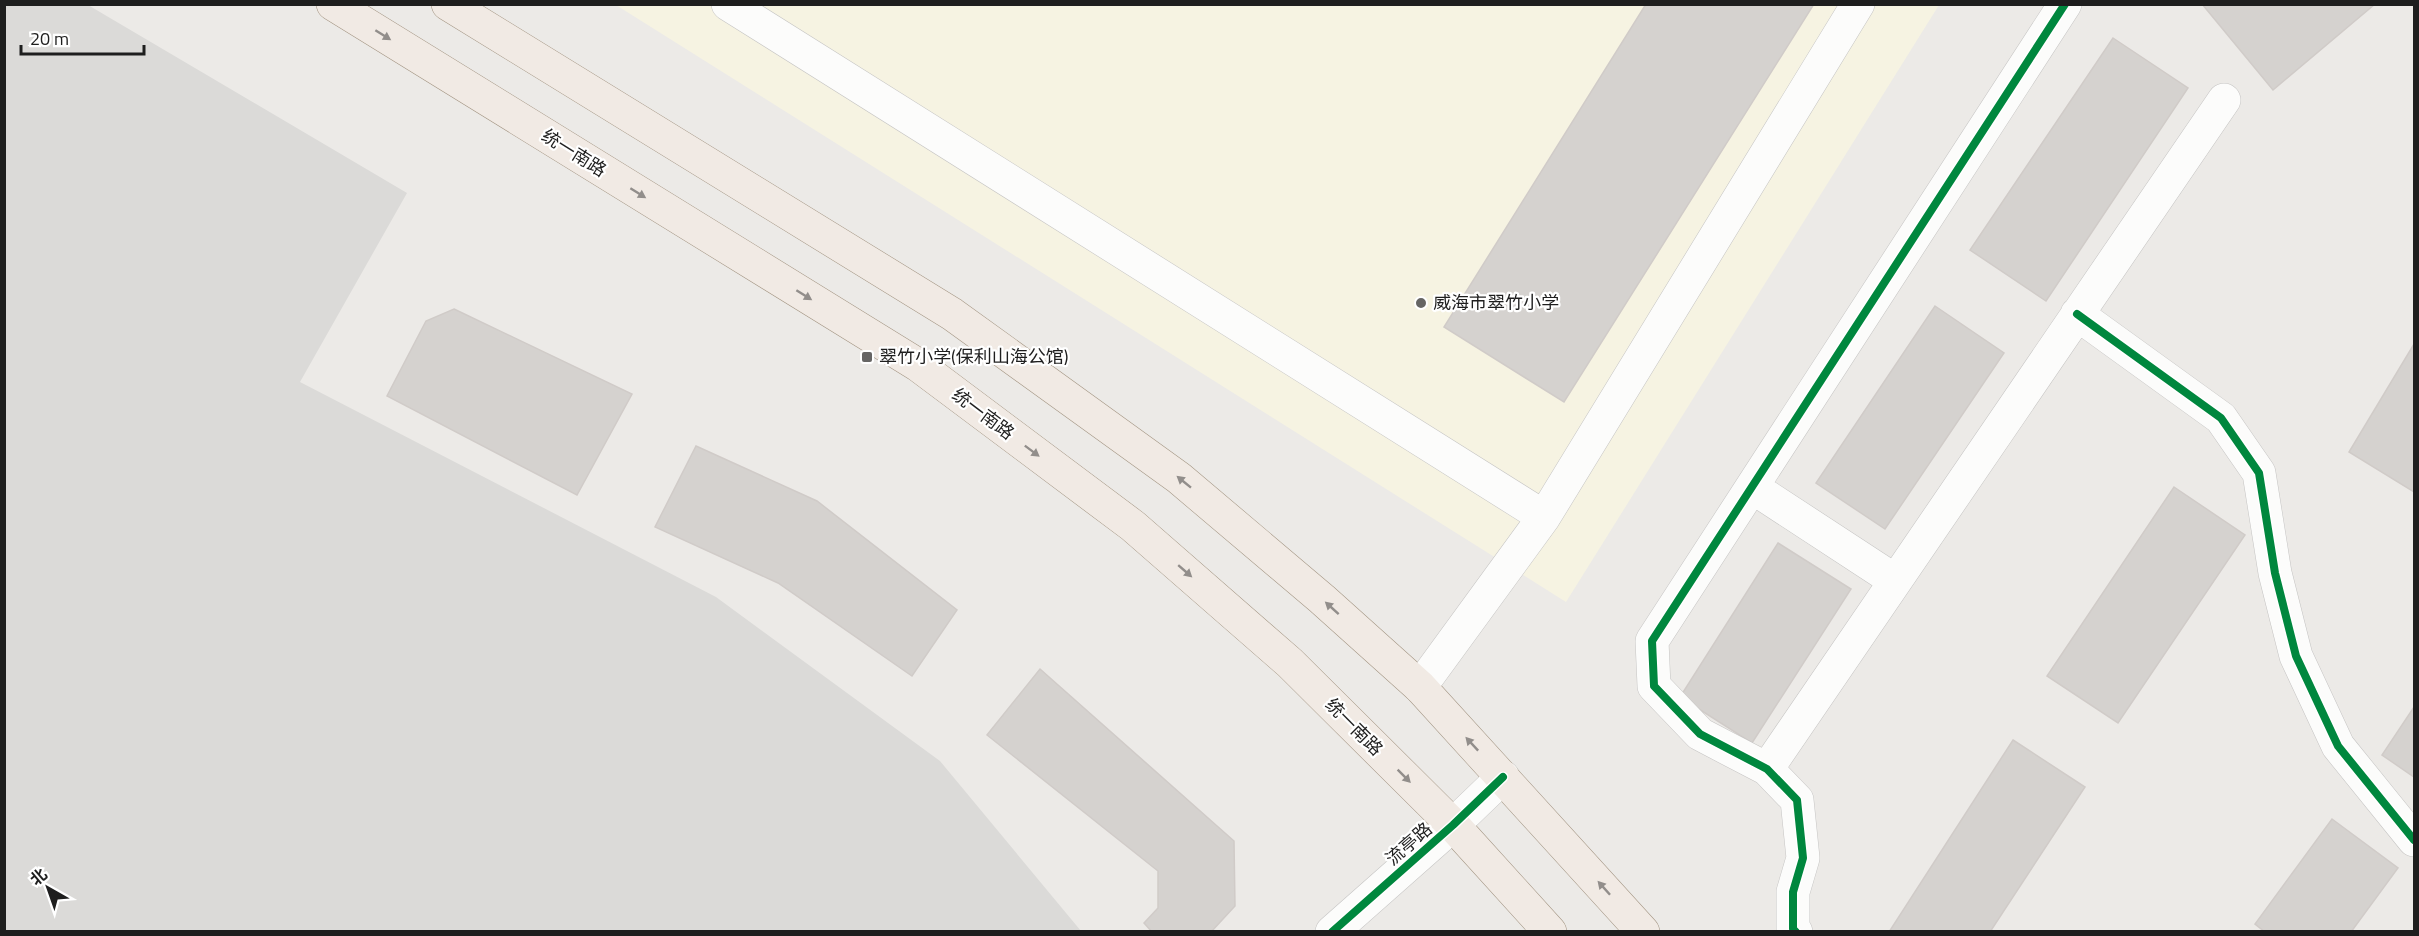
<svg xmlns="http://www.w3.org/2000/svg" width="2419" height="936" font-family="'Titillium Web','Noto Sans SC',sans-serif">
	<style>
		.residential { fill: #dbdad8 }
		.education { fill: #f6f3e2 }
		.building { fill: #d5d2cf; stroke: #d0cbc8; stroke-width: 1.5 }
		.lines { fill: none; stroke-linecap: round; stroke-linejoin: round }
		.minor-casing { stroke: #c5c4c3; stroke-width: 34 }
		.major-casing { stroke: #a39583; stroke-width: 34 }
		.minor { stroke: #fcfcfb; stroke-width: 33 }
		.major { stroke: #f1eae4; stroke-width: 33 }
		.cycleway-casing { stroke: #fff; stroke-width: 11 }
		.cycleway { stroke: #00873e; stroke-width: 8 }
		.oneway { fill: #928e8b }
		.poi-dot { fill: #666564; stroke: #fff; stroke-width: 2 }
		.labels { text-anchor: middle; stroke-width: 4.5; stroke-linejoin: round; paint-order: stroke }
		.street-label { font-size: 18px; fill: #1e1e1e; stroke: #fff }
		.poi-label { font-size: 18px; fill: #1e1e1e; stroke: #fff; text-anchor: start }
	</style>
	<rect width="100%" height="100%" fill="#eceae7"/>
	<path class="residential" d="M5 4 88 5 407 193 300 382 716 597 940 761 1081 931H5Z"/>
	<path class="education" d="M616 5H1939L1566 602Z"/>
	<path class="building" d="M1646 4H1814L1564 402 1444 327Z
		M2202 4H2375L2273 90Z
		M2113 38 2188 88 2046 301 1970 250Z
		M1935 306 2004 353 1885 529 1816 483Z
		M454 309 632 394 577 495 387 396 426 321Z
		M2414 344V492L2349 452Z
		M696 446 817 501 957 610 912 676 778 583 655 527Z
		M2174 487 2245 535 2118 723 2047 676Z
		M1778 543 1851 589 1752 743 1680 697Z
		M1040 669 1234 841 1235 906 1211 932H1152L1144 923 1158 908V871L987 735Z
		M2414 707V777L2382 755Z
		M2013 740 2085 787 1990 932H1889Z
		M2332 819 2398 868 2351 932H2265L2255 924Z"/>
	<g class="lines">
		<defs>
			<path id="minor" d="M728 4 1544 517
				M2077 314 2221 418 2259 473 2275 573 2296 656 2338 746 2414 840
				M1752 487 1885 574
				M1420 687 1544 517 1858 4
				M1767 769 2224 100
				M1332 932 1453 825 1503 777
				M1796 932 1793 929V892L1803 858 1797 800 1767 769 1700 734 1654 686 1652 641 2065 4"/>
			<path id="major" d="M333 4 918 365 1133 526 1290 663 1453 825 1550 932
				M448 4 952 314 1179 478 1322 599 1420 687 1643 932"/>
		</defs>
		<use href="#minor" class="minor-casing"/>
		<use href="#major" class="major-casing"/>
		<use href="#minor" class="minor"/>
		<use href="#major" class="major"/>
		<defs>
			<path id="cycleway" d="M2077 314 2221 418 2259 473 2275 573 2296 656 2338 746 2414 840
				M1332 932 1453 825 1503 777
				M1796 932 1793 929V892L1803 858 1797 800 1767 769 1700 734 1654 686 1652 641 2065 4"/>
		</defs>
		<use href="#cycleway" class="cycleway-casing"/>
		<use href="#cycleway" class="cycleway"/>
	</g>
	<defs><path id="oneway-solid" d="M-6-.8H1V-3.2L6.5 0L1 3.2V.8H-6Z" transform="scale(1.5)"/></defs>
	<g class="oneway">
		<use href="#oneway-solid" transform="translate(383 35) rotate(32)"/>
		<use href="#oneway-solid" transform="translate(638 193) rotate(32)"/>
		<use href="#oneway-solid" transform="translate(804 295) rotate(32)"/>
		<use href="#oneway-solid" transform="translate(1032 451) rotate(37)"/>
		<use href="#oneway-solid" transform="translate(1184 482) rotate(-141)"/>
		<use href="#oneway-solid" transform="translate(1185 571) rotate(41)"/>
		<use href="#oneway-solid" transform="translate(1332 608) rotate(-138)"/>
		<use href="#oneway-solid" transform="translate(1472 744) rotate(-133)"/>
		<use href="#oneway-solid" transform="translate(1404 776) rotate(45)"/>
		<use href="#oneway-solid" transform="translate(1604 888) rotate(-132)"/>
	</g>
	<g class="poi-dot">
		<circle cx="1421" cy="303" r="6"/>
		<rect x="861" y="351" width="12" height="12" rx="3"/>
	</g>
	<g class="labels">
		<g class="street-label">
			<text transform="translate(574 153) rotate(32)" y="6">统一南路</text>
			<text transform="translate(983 414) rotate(37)" y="6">统一南路</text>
			<text transform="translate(1354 727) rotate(45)" y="6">统一南路</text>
			<text transform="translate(1409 844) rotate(-41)" y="6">流亭路</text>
		</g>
		<g class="poi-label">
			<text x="1433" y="309">威海市翠竹小学</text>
			<text x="879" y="363">翠竹小学(保利山海公馆)</text>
		</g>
	</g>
	<rect width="2419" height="936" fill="none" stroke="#1e1e1e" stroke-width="12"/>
	<g transform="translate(48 888) rotate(320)" stroke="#ffffff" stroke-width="4.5" paint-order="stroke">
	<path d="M0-4.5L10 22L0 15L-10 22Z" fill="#1e1e1e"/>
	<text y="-9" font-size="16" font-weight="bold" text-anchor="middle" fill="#1e1e1e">北</text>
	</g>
	<path d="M21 45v9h123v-9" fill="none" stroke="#1e1e1e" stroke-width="3"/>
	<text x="30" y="45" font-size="18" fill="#1e1e1e" stroke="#ffffff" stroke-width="4.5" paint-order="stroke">20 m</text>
</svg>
